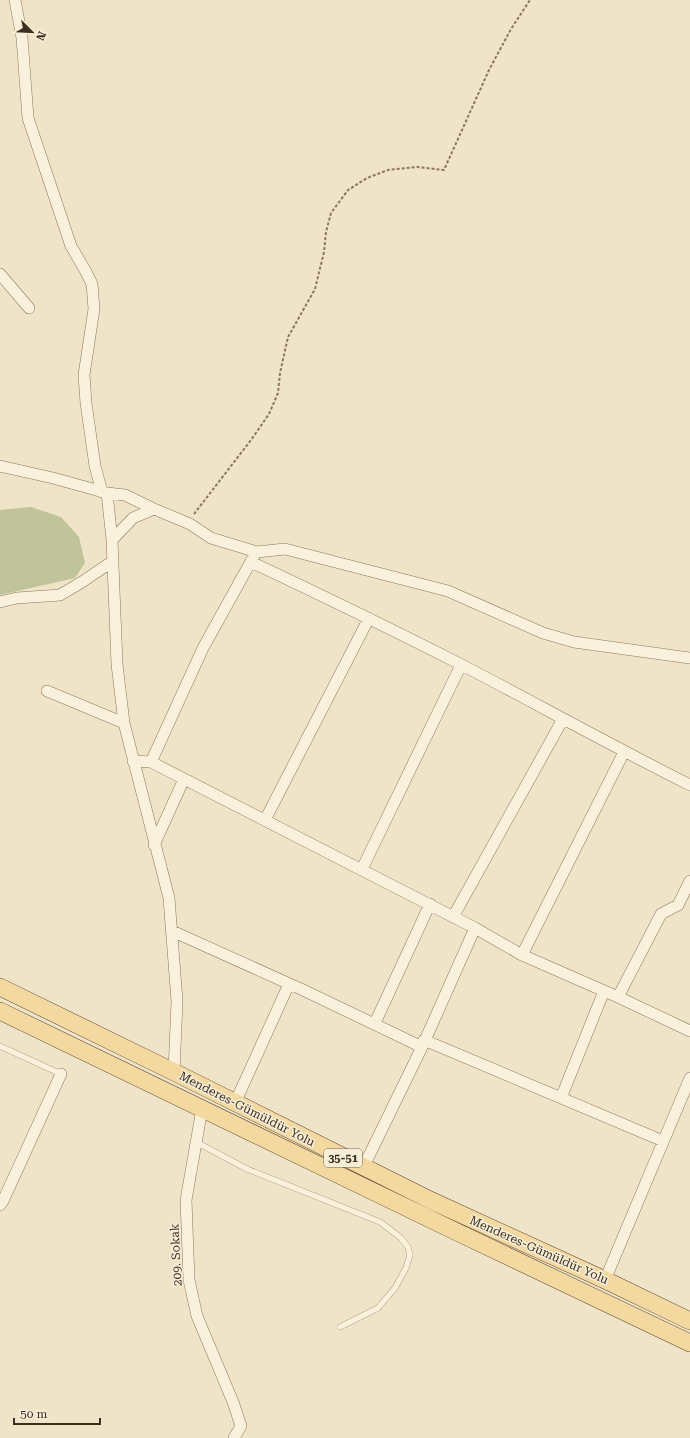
<svg xmlns="http://www.w3.org/2000/svg" width="690" height="1438" font-family="'Roboto Serif',serif">
	<style>
		.cemetery { fill: #bfc49a }
		.lines { fill: none; stroke-linecap: round; stroke-linejoin: round }
		.service-casing { stroke: #8d765c; stroke-width: 6 }
		.minor-casing { stroke: #8d765c; stroke-width: 12 }
		.primary-casing { stroke: #5b4430; stroke-width: 18 }
		.path { stroke: #8d765c; stroke-width: 2; stroke-dasharray: 3 2; stroke-linecap: butt }
		.service { stroke: #faf1dc; stroke-width: 5.5 }
		.minor { stroke: #faf1dc; stroke-width: 11 }
		.primary { stroke: #f3d9a0; stroke-width: 17 }
		.labels { text-anchor: middle; stroke-width: 3; stroke-linejoin: round; paint-order: stroke }
		.shield { fill: #f7eed8; stroke: #756857; stroke-width: 1 }
		.shield-label { font-size: 11px; font-weight: bold; fill: #3d2e20 }
		.street-label { font-size: 12px; fill: #3d2e20; stroke: #f7eed8 }
	</style>
	<rect width="100%" height="100%" fill="#f0e4c8"/>
	<path class="cemetery" d="M31 507 61 517 79 537 85 563 75 578 0 595V510Z"/>
	<g class="lines">
		<defs>
			<path id="service" d="M0 1046 61 1074
				M196 1142 247 1169 380 1222 401 1238 408 1247 410 1255 406 1268 395 1288 384 1301 378 1308 340 1327"/>
			<path id="minor" d="M15 0 22 38 28 118 71 246 85 270 92 284 94 309 84 375 86 403 95 466 102 492
				M0 274 29 308
				M0 466 53 478 107 493 112 540 117 664 124 723 169 898 177 1001 174 1072
				M107 493 125 495 154 509
				M112 540 133 518 154 509 190 524 211 538 257 552 285 549 448 591 543 633 574 642 690 658
				M251 562C321 595 391 629 460 664 537 704 612 746 690 785
				M0 602 17 598 60 595 82 582 113 561
				M47 691 124 723
				M133 761 151 762 475 928
				M151 762 203 648 254 556
				M265 820 369 618
				M154 845 184 779
				M362 869 461 665
				M453 917 563 719
				M172 931 303 990 422 1047
				M522 955 624 752
				M618 997 661 914 678 905 690 881
				M375 1023 430 904
				M424 1040 663 1141
				M561 1098 604 991
				M235 1103 289 984
				M202 1109 186 1200 189 1280 197 1316 233 1402 241 1426 234 1438
				M363 1168 422 1047 475 928 522 955 618 997 690 1031
				M0 1205 3 1201 61 1074
				M605 1280 690 1078"/>
			<path id="primary" d="M0 987 174 1072 430 1200 605 1280 690 1321
				M0 1011 459 1233 690 1343"/>
		</defs>
		<use href="#service" class="service-casing"/>
		<use href="#minor" class="minor-casing"/>
		<use href="#primary" class="primary-casing"/>
		<path class="path" d="M194 514 251 440 269 414 278 393 280 373 288 337 315 289 324 252 326 232 331 213 348 190 367 178 388 170 417 167 444 170 489 70 511 29 530 0"/>
		<use href="#service" class="service"/>
		<use href="#minor" class="minor"/>
		<use href="#primary" class="primary"/>
	</g>
	<g class="labels">
		<rect class="shield" x="324" y="1149" width="38" height="18" rx="3"/>
		<g class="shield-label">
			<text x="343" y="1162">35-51</text>
		</g>
		<g class="street-label">
			<text transform="translate(247 1109) rotate(27)" y="4">Menderes-Gümüldür Yolu</text>
			<text transform="translate(539 1250) rotate(24)" y="4">Menderes-Gümüldür Yolu</text>
			<text transform="translate(176 1255) rotate(-93)" y="4">209. Sokak</text>
		</g>
	</g>
	<g transform="translate(32 32) rotate(114)" stroke="#f7eed8" stroke-width="3" paint-order="stroke">
	<path d="M0-3L7 15L0 10L-7 15Z" fill="#3d2e20"/>
	<text y="-6" font-size="11" font-weight="bold" text-anchor="middle" fill="#3d2e20">N</text>
	</g>
	<path d="M14 1418v6h86v-6" fill="none" stroke="#3d2e20" stroke-width="2"/>
	<text x="20" y="1418" font-size="12" fill="#3d2e20" stroke="#f7eed8" stroke-width="3" paint-order="stroke">50 m</text>
</svg>
